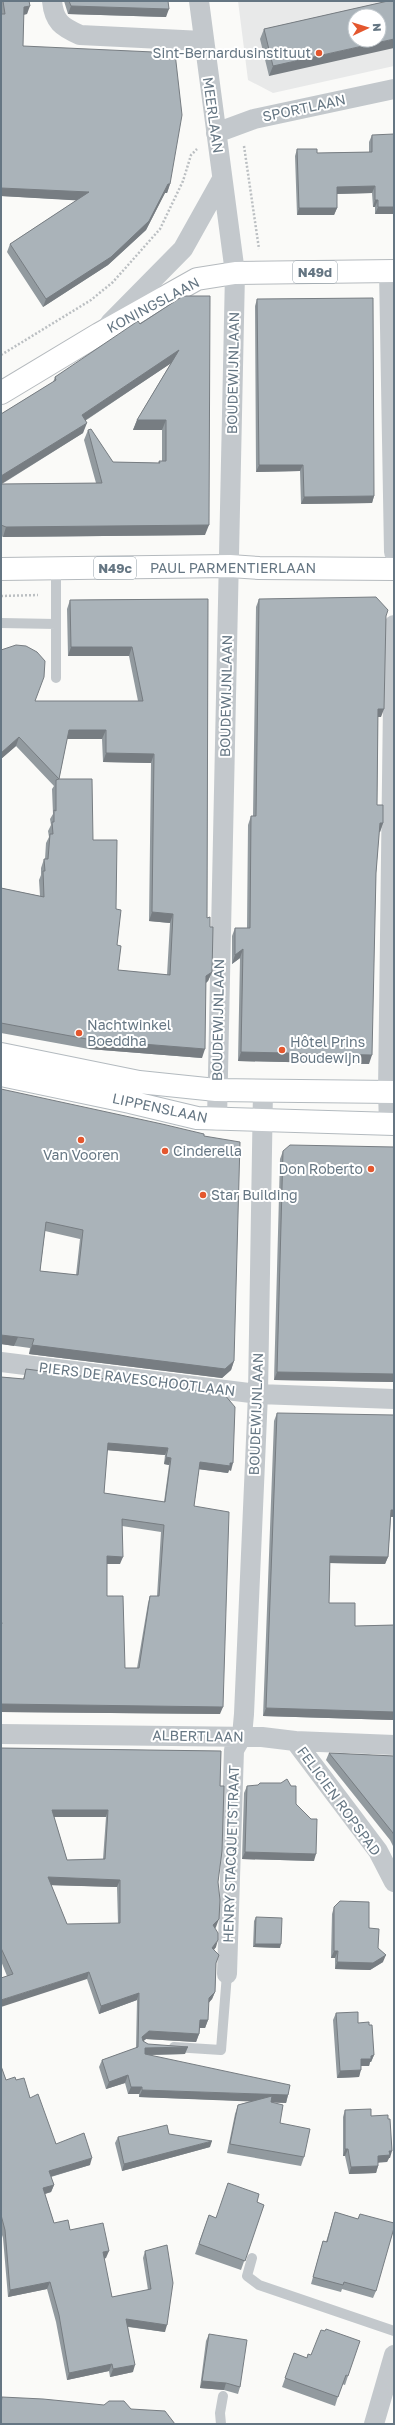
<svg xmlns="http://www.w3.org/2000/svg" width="395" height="2425" font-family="'Golos Text',sans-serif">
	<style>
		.built { fill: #e8e9e9; fill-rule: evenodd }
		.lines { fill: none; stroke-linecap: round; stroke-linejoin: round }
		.secondary-casing { stroke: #b3babf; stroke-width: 24 }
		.primary-casing { stroke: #b5babe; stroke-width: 24 }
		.path { stroke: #bbbfc2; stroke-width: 2.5; stroke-dasharray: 2 2; stroke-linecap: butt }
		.lane { stroke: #c3c8cc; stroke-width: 10 }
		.street { stroke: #c3c8cc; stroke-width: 20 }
		.secondary { stroke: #fff; stroke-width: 22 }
		.primary { stroke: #fff; stroke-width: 22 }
		.wall { fill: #929a9f; fill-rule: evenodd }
		.shaded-wall { fill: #777d82 }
		.building { fill: #aab3b9; stroke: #777d82; fill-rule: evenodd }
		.poi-dot { fill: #e4572e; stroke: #fff; stroke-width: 1.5 }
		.labels { text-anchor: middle; stroke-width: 4; stroke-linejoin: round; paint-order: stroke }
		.shield { fill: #fff; stroke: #939fa8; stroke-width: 1 }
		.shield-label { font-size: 13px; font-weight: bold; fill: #657683 }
		.poi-label { font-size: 14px; fill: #657683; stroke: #fff; text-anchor: start }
		.street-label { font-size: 14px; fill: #657683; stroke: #fff }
	</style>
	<rect width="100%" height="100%" fill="#fafaf8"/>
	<path class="built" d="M238 1H394V66L273 93 248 80ZM355 16H379V40H355Z"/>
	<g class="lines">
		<defs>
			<path id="secondary" d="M1 1054 139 1082 216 1090 394 1092
				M1 1075 130 1102 197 1118 394 1124"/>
			<path id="primary" d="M1 393 99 334 197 279 235 273 394 271
				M1 569 230 566 259 568 394 569"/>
		</defs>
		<use href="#secondary" class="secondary-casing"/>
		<use href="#primary" class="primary-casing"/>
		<path class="path" d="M244 146 259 249
			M1 355 91 300 113 282 160 229 183 181 191 155 197 149
			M1 596 38 595"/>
		<path class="lane" d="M1 623 56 624
			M56 678V568
			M174 2047 221 2050 227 1974
			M252 2258 247 2276 259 2285 394 2331
			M221 2424 220 2413 223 2396"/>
		<path class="street" d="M52 1C54 22 62 27 80 35L203 41
			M199 1 235 273 217 1120
			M216 133 254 119 394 89
			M389 271 394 552
			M110 323 183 249 221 181
			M389 1124 388 1092 394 625
			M1 1362 258 1394 394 1399
			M1 1734 262 1737 295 1741 394 1745
			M295 1741 378 1851 394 1882
			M227 1974 234 1750 242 1736 244 1714 258 1394 263 1090
			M374 2424 394 2355"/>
		<use href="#secondary" class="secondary"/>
		<use href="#primary" class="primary"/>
	</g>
	<path class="wall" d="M1 1H29L27 14 23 15V46L170 184 167 193H165L146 230 108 265 43 307 7 252 10 244 77 200 1 196Z
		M64 1H168L166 17 68 14Z
		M388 1 269 76 260 39 264 29Z
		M372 135 394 214H375V207H373L372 193 337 194V208L334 215H297L295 156 297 149 317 153 369 152V142Z
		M183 296 205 535 3 537 1 536V414L53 382 55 377ZM171 363 137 420 133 430H162V461H159L158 463 113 462 88 430 84 440 96 483 2 484 83 433 85 421Z
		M257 299 374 496 372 503 301 504 300 471 256 472 255 306Z
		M208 599 207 918 210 927 212 972 208 981 206 983 202 1058 89 1049 1 1033V888L40 896 39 880 41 875V868L44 859H45L46 843 49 837 48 831 51 825 50 819 53 814 52 789 54 786 16 746 1 759V650L35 701H138L129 656H68L67 609 70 600ZM67 739H102L103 762 151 763 149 921 170 923 167 975 118 970 117 945 116 909 93 840 59 779Z
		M259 599 386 616 381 717H378L377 805 383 823 380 832H379L376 873 369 1064 238 1061 240 958 232 964V936L235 928H247L248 825 251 816H253L256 607Z
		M1 1089 234 1361 231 1370 222 1378 29 1354 30 1348 1 1344ZM45 1231 80 1239 76 1275 40 1271Z
		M394 1147V1382L274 1380 280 1159 283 1151Z
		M26 1369 231 1471 229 1470 228 1473 199 1469 194 1506 220 1714 1 1712V1377L23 1379ZM107 1450 165 1455 164 1464 169 1465 164 1502 104 1493ZM122 1526 161 1532 157 1596H150L148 1603 137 1668H125L107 1596V1564H120Z
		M277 1413 391 1517 388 1557 385 1564 330 1563 329 1603 355 1626 394 1625V1720L263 1716 274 1421Z
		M1 1748 221 1751 218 1882 216 1927 215 1928 216 1947 214 1950 216 1963 215 1992 212 1999 208 2003V2020L205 2028H200L199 2034 196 2042 146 2039 143 2041 148 2044 185 2054 150 2055 288 2095 286 2103 272 2102 280 2123 304 2157 301 2166 227 2153 235 2114 238 2105 251 2101 139 2097V2094H128L125 2083 106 2089 99 2067 102 2060 136 2048 137 2000 99 2014 87 1979 7 1976 1 1961ZM54 1817H106L103 1859 67 1860ZM51 1885 117 1887 118 1923 67 1924Z
		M329 1753 394 1756V1848L390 1840 326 1760Z
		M247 1786 296 1804 314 1861 242 1859 244 1793Z
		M334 1907 369 1928 378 1948 383 1962 370 1970 335 1969V1958H331L332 1914Z
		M256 1917 280 1948 253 1947 254 1921Z
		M336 2013 358 2023 374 2055 371 2062H370L369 2066H361L359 2077 337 2078 333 2020Z
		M1 2066 6 2080H16L30 2098 56 2144 90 2165 51 2177 54 2185 51 2192 45 2194 54 2223 70 2230 106 2258 104 2259 112 2297 148 2290 143 2258 145 2251 165 2332 128 2327 133 2372 110 2377 109 2371 67 2380 56 2322 47 2289 8 2297 3 2238 1 2232Z
		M345 2110 371 2116 390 2158H389L387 2162H378V2166L376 2173 349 2174 345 2156H343V2117Z
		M118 2137 210 2147 122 2171 115 2143Z
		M257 2202 264 2205 241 2270 195 2254 209 2215 216 2218Z
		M335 2212 358 2219 360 2214 376 2291 373 2298 342 2289 341 2292 311 2284 321 2248 323 2241 326 2242Z
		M209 2334 240 2387 238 2394 224 2390 200 2388 206 2341Z
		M294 2353 348 2376 345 2385 342 2384 335 2406 282 2387Z"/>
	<path class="shaded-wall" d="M30 6 27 14 21 15 24 7Z
		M71 6 169 9 166 17 68 14Z
		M394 39V48L269 76 273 66Z
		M168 184H170L167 193H165L146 230 108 265 43 307 46 299Z
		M375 186 372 193 334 194 337 187Z
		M1 188 89 192 86 201 1 196Z
		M375 200H378L375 207H373Z
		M378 207H394V214H375Z
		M299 208H337L334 215H297Z
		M179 350 176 360 78 425 82 415Z
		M137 420H166L162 430H133Z
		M87 423 83 433 1 484V476Z
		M259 465H303L300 471 256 472Z
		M374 496 372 503 301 504 304 497Z
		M209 525 205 535 3 537 6 527Z
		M71 647H132L129 656H68Z
		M378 709H384L381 717H375Z
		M69 730H106L102 739H66Z
		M19 737 16 746 1 759V753Z
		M106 753 154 754 151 763 103 762Z
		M380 823H383L380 832H377Z
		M152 912 173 914 170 923 149 921Z
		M243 949 240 958 232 964 235 955Z
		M212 972 208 981 203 985 206 976Z
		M92 1040 205 1049 202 1058 89 1049Z
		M241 1052 372 1055 369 1064 238 1061Z
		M1 1335 18 1337 14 1346 1 1344Z
		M32 1345 234 1361 231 1370 222 1378 29 1354Z
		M277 1372 394 1374V1382L274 1380Z
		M108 1443 168 1448 165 1455 105 1450Z
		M166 1457 171 1458 169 1465 164 1464Z
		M200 1462 230 1463H233L231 1471 229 1470 228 1473 197 1469Z
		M391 1510H394V1517H389Z
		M107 1556 123 1557 120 1564H104Z
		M330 1556 388 1557 385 1564 327 1563Z
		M1 1704 223 1707 220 1714 1 1712Z
		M266 1708 394 1712V1720L263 1716Z
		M52 1810H108L106 1817H49Z
		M245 1852 316 1854 314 1861 242 1859Z
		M48 1877 120 1880 117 1887 45 1885Z
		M219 1919 216 1927 211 1933 213 1925Z
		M218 1940 216 1947 209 1955 212 1948Z
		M255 1944H281L280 1948 253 1947Z
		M334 1951H338L335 1958H331Z
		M386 1955 383 1962 370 1970 335 1969 337 1962Z
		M89 1972 87 1979 1 2007V2000Z
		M215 1992 212 1999 206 2006 209 1998Z
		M139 1993 137 2000 99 2014 101 2006Z
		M200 2020H208L205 2028H198Z
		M149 2031 199 2034 196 2042 146 2039 140 2044 142 2037Z
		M188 2047 185 2054 143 2055 145 2048Z
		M374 2055 371 2062H370L369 2066H358L361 2059Z
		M361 2070 359 2077 337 2078 340 2071Z
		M128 2075 125 2083 106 2089 109 2082Z
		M131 2087H142L139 2094H128Z
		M142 2090 288 2095 286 2103 139 2097Z
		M212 2141 210 2147 122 2171 124 2164Z
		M345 2149H348L345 2156H343Z
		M389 2151H392L390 2158H389L387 2162 375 2163 378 2156Z
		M92 2158 90 2165 46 2178 49 2171Z
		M378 2166 376 2173 349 2174 351 2167Z
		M54 2185 51 2192 41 2195 43 2188Z
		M109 2251 106 2258 100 2259 103 2252Z
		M50 2282 47 2289 8 2297 10 2290Z
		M126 2319 167 2325 165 2332 124 2326Z
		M112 2364 109 2371 67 2380 69 2373Z
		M135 2365 133 2372 110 2377 113 2369Z
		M202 2381 226 2383 224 2390 200 2388Z"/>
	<path class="building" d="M3 1H29L30 6 24 7 23 46 175 53 182 115 170 184H168L149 221 111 257 46 299 10 244 89 192 1 188V14H5Z
		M69 1H168L169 9 71 6Z
		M388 1H394V39L273 66 264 29ZM355 16H379V40H355Z
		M394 134V207H378V200H375V186L337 187V208H299L297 149H317V153L372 152V135Z
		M183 296H210L209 525 6 527 1 525V484L102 483 88 430 91 429 113 462 160 463 159 461H166V420H137L179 350 82 415 87 423 1 476V414L56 380 55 377 138 321 140 324Z
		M373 298 374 496 304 497 303 465H259L257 299Z
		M376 597 388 610 386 616 384 709H378L377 805H383V823H380L376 873 372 1055 241 1052 243 949 235 955V928H250L251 816H256L259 599Z
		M208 599 207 918 210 917V927H213L212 972 206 976 205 1049 92 1040 1 1023V888L44 897 43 871H45L44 859H48L50 834H53L52 822H54V810L56 811V780L59 779 19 737 1 753V650L16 645 26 646 37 652 45 661 44 677 35 701H143L132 647H71L70 600ZM69 730H106V753L154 754 152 912 173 914 170 975 118 970 121 946 117 945 121 910 116 909 117 840H93L92 779H59Z
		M1 1089 162 1124 204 1134V1136L240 1142 234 1361 225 1369 32 1345 34 1339 1 1335ZM46 1222 83 1230 78 1275 40 1271Z
		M290 1145 394 1147V1374L277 1372 283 1151Z
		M26 1369 224 1394 235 1407 233 1463H230V1466L200 1462 194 1506 229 1512 223 1707 1 1704V1625L2 1624 1 1619V1377L24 1379ZM108 1443 168 1448 166 1457 171 1458 165 1502 104 1493ZM122 1519 164 1525 159 1596H150L139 1668H125L123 1596H107V1556L123 1557Z
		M277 1413 394 1415V1510H391L388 1557 330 1556 329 1603H355V1626L394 1625V1712L266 1708Z
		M1 1748 221 1751 220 1786H224L222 1851 218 1882 220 1900 219 1919 213 1925 218 1933V1940L212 1948 219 1955 216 1963 215 1992 209 1998 208 2020H200L199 2034 149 2031 142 2037 143 2041 148 2044 188 2047 145 2048V2054L290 2085 288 2095 142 2090V2087H131L128 2075 109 2082 102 2060 138 2047 139 1993 101 2006 89 1972 1 2000V1978L13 1974 1 1948ZM52 1810H108L105 1859 67 1860ZM48 1877 120 1880V1923L67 1924Z
		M329 1753 394 1756V1836L393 1833Z
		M287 1779 291 1786H296V1804L311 1819H317L316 1854 245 1852 247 1786 258 1785 260 1783H281Z
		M340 1901 369 1902V1928L379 1929 378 1948 386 1955 373 1963 337 1962 338 1951H334V1907Z
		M256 1917 282 1918 281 1944H255Z
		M358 2012V2023L369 2022V2025H372L374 2055 371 2056V2059H361V2070L340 2071 336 2013Z
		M1 2066 6 2080 15 2077 16 2080 24 2078 30 2098 38 2094 56 2144 84 2133 92 2158 49 2171 54 2185 43 2188 54 2223 68 2220 70 2230 103 2223 109 2251 103 2252 112 2297 151 2289 145 2251 167 2245 173 2283 167 2325 126 2319 135 2365 113 2369 112 2364 69 2373 59 2315 50 2282 10 2290 5 2230 1 2215Z
		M272 2096 271 2102 283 2105 280 2123 310 2129 304 2157 230 2144 238 2105Z
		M371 2109V2116L388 2115V2119H390L392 2151H389L390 2155 378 2156V2166L351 2167 348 2149H345V2110Z
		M167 2125 169 2134 212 2141 124 2164 118 2137Z
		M228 2183 259 2194 257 2202 264 2205 245 2261 199 2244 209 2215 216 2218Z
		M335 2212 358 2219 360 2214 394 2223V2228L376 2291 344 2282 343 2285 313 2277 323 2241 327 2242Z
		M326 2329 360 2341 348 2376 346 2375 338 2397 285 2378 294 2353 307 2358 308 2354 311 2355 321 2330 325 2331Z
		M209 2334 247 2340 240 2387 226 2383 202 2381Z
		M2 2397 43 2399 104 2405 109 2401H124L131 2409 165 2411 175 2424H1V2404Z"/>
	<g class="poi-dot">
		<circle cx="319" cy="53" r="4"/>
		<circle cx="79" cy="1033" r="4"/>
		<circle cx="282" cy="1050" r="4"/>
		<circle cx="81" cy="1140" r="4"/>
		<circle cx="165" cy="1151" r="4"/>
		<circle cx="371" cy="1169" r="4"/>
		<circle cx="203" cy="1195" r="4"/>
	</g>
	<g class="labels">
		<g class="shield">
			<rect x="293" y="261" width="44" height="22" rx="3"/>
			<rect x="94" y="557" width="42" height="22" rx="3"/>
		</g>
		<g class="shield-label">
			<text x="315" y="277">N49d</text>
			<text x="115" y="573">N49c</text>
		</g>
		<g class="poi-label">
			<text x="311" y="58" text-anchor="end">Sint-Bernardusinstituut</text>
			<text x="87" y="1030">Nachtwinkel<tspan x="87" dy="16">Boeddha</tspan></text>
			<text x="290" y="1047">Hôtel Prins<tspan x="290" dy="16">Boudewijn</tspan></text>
			<text x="173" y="1156">Cinderella</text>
			<text x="81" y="1160" text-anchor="middle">Van Vooren</text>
			<text x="363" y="1174" text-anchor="end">Don Roberto</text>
			<text x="211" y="1200">Star Building</text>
		</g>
		<g class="street-label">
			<text transform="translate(304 108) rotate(-12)" y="5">SPORTLAAN</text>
			<text transform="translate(213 115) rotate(82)" y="5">MEERLAAN</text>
			<text transform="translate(153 305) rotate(-28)" y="5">KONINGSLAAN</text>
			<text transform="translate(233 373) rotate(-89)" y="5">BOUDEWIJNLAAN</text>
			<text x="233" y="573">PAUL PARMENTIERLAAN</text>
			<text transform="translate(226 696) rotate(-89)" y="5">BOUDEWIJNLAAN</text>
			<text transform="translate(218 1020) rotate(-89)" y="5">BOUDEWIJNLAAN</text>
			<text transform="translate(160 1108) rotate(12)" y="5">LIPPENSLAAN</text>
			<text transform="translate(137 1379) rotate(7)" y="5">PIERS DE RAVESCHOOTLAAN</text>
			<text transform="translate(256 1414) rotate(-88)" y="5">BOUDEWIJNLAAN</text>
			<text transform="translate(198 1736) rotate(1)" y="5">ALBERTLAAN</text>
			<text transform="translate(339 1801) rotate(54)" y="5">FELICIEN ROPSPAD</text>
			<text transform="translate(231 1854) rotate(-88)" y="5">HENRY STACQUETSTRAAT</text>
		</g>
	</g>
	<rect width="395" height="2425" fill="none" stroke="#657683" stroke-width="4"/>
	<g transform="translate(367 28) rotate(86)"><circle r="19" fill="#ffffff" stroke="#c1c8cd"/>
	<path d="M0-3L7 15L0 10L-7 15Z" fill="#e4572e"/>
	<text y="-6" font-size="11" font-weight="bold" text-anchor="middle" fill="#657683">N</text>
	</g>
</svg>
